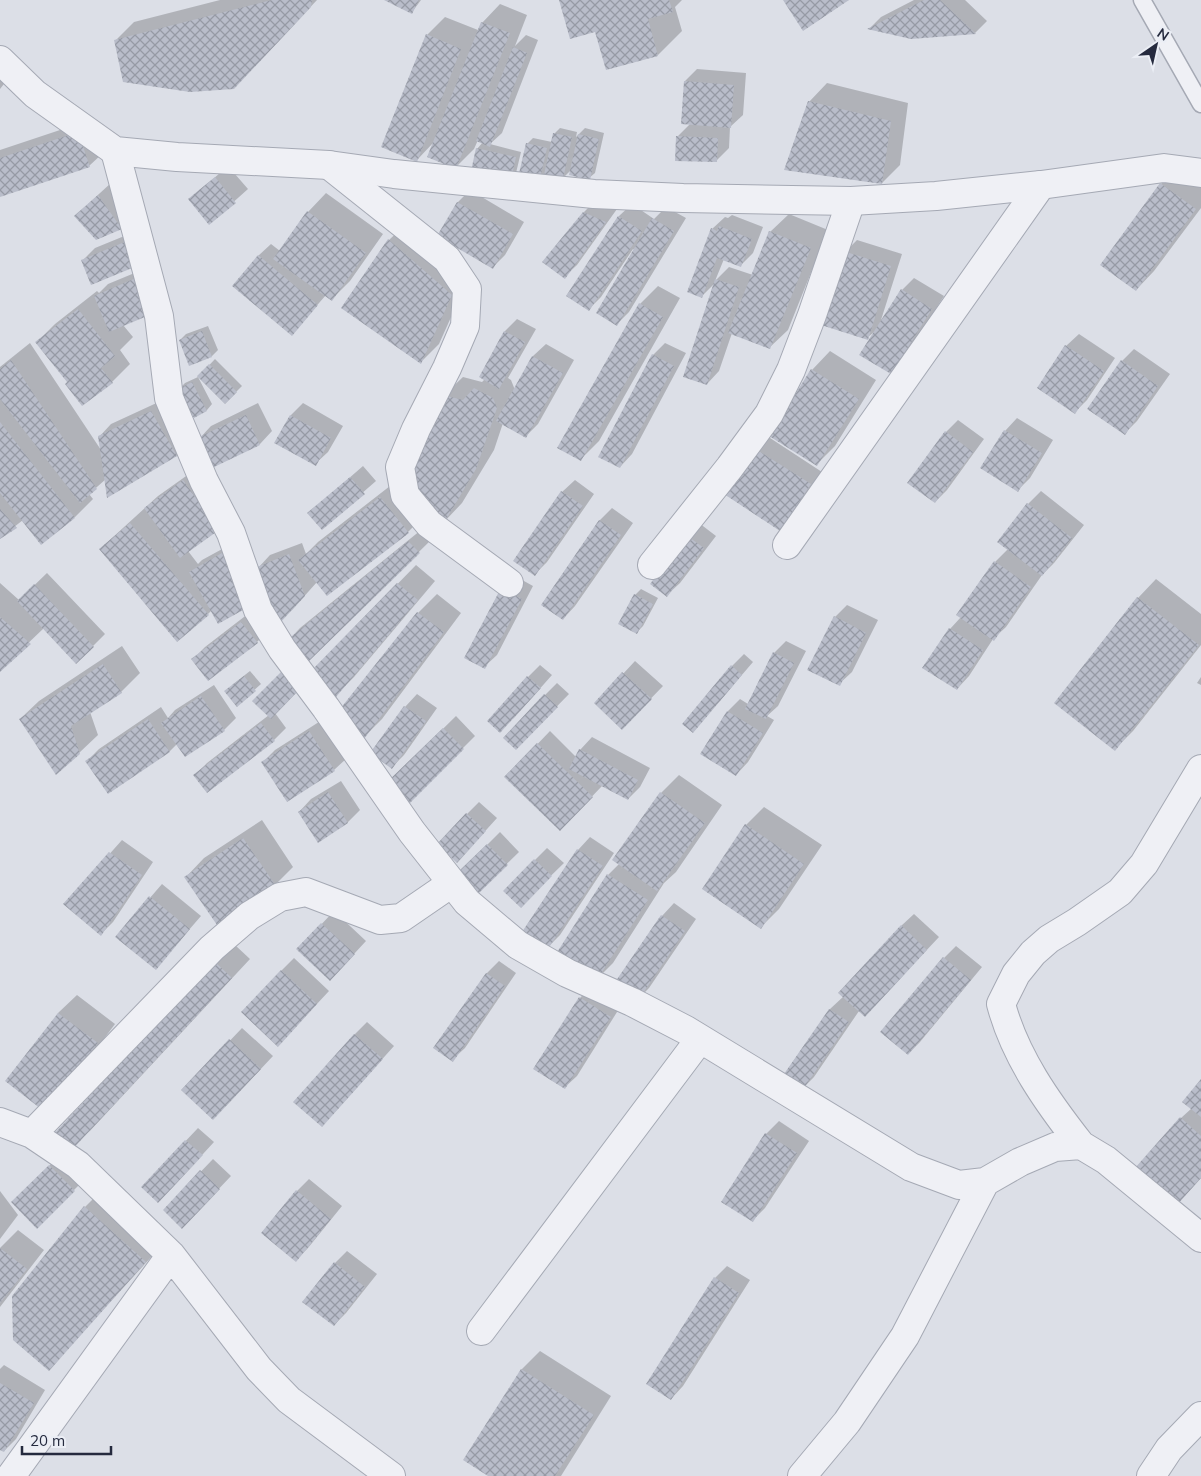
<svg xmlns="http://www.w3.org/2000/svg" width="1201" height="1476" font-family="Mulish,sans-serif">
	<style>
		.shadow { fill: #0003 }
		.building { fill: url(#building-cross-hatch) }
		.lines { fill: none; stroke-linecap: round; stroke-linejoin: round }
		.service-casing { stroke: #a5a9b4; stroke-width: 19 }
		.minor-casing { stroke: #a5a9b4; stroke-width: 30 }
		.tertiary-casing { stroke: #a5a9b4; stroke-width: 30 }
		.service { stroke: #eff0f5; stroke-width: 16 }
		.minor { stroke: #eff0f5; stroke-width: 28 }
		.tertiary { stroke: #eff0f5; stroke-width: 28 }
	</style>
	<defs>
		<pattern id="building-cross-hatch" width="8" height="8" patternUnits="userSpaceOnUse" patternTransform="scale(1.25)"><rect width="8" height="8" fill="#b9bdca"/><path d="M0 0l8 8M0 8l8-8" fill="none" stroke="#969aa5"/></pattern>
	</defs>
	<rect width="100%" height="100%" fill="#dcdfe7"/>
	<path class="shadow" d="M220 0H317L252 69 116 40 134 22Z
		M387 0H421L412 12Z
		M560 0H682L675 7 682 31 658 55 607 68 596 30Z
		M914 0H965L987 21 975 33 911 37 870 28 881 17Z
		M500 4 527 15 515 46 526 35 538 40 502 133 490 144 521 152 516 173 511 179 477 149 483 142 478 140 474 149 456 167 433 143 417 160 427 35 445 17 478 30 482 23Z
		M0 52 18 66 0 89Z
		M697 69 746 73 743 115 730 127 729 148 716 161 677 137 690 124 685 81Z
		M827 83 908 103 900 165 882 183 809 102Z
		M90 120 102 154 89 166 0 196V150Z
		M560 128 577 132 576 137 585 128 604 133 595 173 589 178 572 169 563 178 545 174 538 181 527 144 533 138 552 142 554 134Z
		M228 166 248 189 210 223 190 199Z
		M1179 166 1201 181V208L1154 271 1136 290 1161 184Z
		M111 183 121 228 97 239 88 204Z
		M470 190 524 222 505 255 493 267 439 236 458 202Z
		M326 193 383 234 350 281 332 299 326 295 292 334 258 256 271 244 280 251 308 212Z
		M596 200 617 209 577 265 564 277 584 212Z
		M632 204 654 219 666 207 686 218 629 312 617 324 635 250 633 249 601 297 589 309 568 295 619 216Z
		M789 214 828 230 788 330 769 348 732 333 719 371 707 384 716 282 702 296 712 229 725 217 728 218 732 215 763 227 753 253 741 265 724 259 715 281 729 267 753 275 770 232Z
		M408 222 469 277 439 344 421 362 342 307 389 240Z
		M139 230 148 252 83 260 95 248Z
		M857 240 902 254 881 320 902 290 914 278 944 296 903 360 891 373 874 332 867 338 845 252Z
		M149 267 123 325 133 337 120 350 130 364 112 382 82 405 68 382 37 342 55 324 97 291 99 293 108 284Z
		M658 286 680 298 599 441 580 460 640 304Z
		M517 319 536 329 508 378 511 380 515 390 533 356 546 344 574 360 538 424 526 436 503 423 494 450 462 503 444 522V395L463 377 482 382 485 379 480 377 505 331Z
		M208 326 218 350 212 356 190 365 180 340 186 334Z
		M1079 334 1115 358 1087 400 1075 412 1039 387 1066 346Z
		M30 343 101 450 99 437 111 424 163 400 189 442 177 455 108 495 106 479 89 494 93 499 75 517 41 543 23 520 0 538V367Z
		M665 343 686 353 632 454 620 467 653 355Z
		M1134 349 1170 374 1137 421 1125 433 1122 361Z
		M830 351 876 380 835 446 817 464 812 370Z
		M215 359 242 386 225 403 199 376Z
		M198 377 212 404 207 410 194 417 179 389 185 383Z
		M258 403 272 431 260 444 213 466 199 439 211 426Z
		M303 403 343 426 328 452 315 464 276 442 291 415Z
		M1017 418 1053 440 1030 478 1018 490 982 468 1005 431Z
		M958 420 984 439 947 490 935 502 946 432Z
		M767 436 822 472 792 517 780 530 725 494Z
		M363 466 376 481 322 528 309 513Z
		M196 469 230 517 188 551 198 564 202 560 235 542 212 610 208 614 100 549 158 496Z
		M399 479 426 514 408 532 317 582 292 610 258 568 270 555 302 543 306 554 318 542Z
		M575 480 594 494 547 562 535 574 562 492Z
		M1041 491 1084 525 1054 563 1042 575 1006 627 993 639 969 676 957 689 950 629 961 617 995 562 1008 549 999 542 1028 504Z
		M612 508 633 523 575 606 563 619 542 604 600 520Z
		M699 523 716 536 680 583 667 595 651 584Z
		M421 530 431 540 308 661 288 641 300 628Z
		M416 565 435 581 354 677 336 695 313 671Z
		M47 573 105 634 93 646 44 628 0 670V583L19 600Z
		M515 576 533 586 497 655 484 667Z
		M1156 579 1201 614V645L1133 731 1115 749 1056 703 1138 598Z
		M641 589 658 598 643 626 637 632 635 595Z
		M437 594 461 613 382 719 364 737 342 709 418 613Z
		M847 605 878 620 852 672 839 684 835 617Z
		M253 610 269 630 257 642 193 659 205 647Z
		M786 641 806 651 778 706 767 716 774 720 748 762 736 775 728 711 740 699 748 704 774 653Z
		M122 646 140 673 121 692 90 712 98 735 79 753 20 719 39 701Z
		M744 654 753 662 693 732 732 666Z
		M294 661 275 713 286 728 274 740 195 775 207 763 269 715 254 701Z
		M635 661 663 686 634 716 596 703Z
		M540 665 552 675 513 719 528 677Z
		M250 671 261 684 237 705 232 685Z
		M1201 677V685L1197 683Z
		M557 683 569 694 528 736 545 695Z
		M214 685 236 718 224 730 177 744 170 751 108 792 87 761 99 749 161 707 168 718 175 710Z
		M417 694 437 708 404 755 392 767 372 753 405 707Z
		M456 716 475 736 406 805 386 785Z
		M322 720 347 758 334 770 263 762 275 750Z
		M550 731 576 757 580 750 592 737 650 768 640 787 628 799 602 786 560 830 506 777Z
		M679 775 722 805 676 872 664 883 613 963 595 981 608 875 619 864 661 793Z
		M341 781 360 810 348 822 318 841 299 812 311 799Z
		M479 802 497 818 469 849 467 814Z
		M764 807 822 845 779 909 761 927 746 825Z
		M262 820 293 867 275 885 186 877 204 858Z
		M500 832 519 852 479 891 460 872Z
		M590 837 614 853 560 935 548 947 578 850Z
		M122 840 153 862 113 922 101 934 65 904Z
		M547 848 564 863 520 906 504 891Z
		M162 884 201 916 156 968 117 936Z
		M674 903 696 919 649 988 637 1000 615 985 662 916Z
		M334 911 366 941 342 967 298 949Z
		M914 914 939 937 877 1003 859 1011 814 1077 802 1089 783 1076 830 1009 844 996 901 926Z
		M235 945 250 959 88 1133 216 963Z
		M956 946 982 967 920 1042 908 1054 944 958Z
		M294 958 329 991 290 1033 281 971Z
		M499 961 516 973 465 1048 452 1060 435 1048 487 973Z
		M592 985 622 1004 577 1076 564 1088 534 1069 580 998Z
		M77 995 115 1024 64 1092 58 1013Z
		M367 1022 394 1046 334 1113 354 1035Z
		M242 1028 273 1056 226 1106 183 1090Z
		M1201 1081V1178L1177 1204 1181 1118 1192 1108Z
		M779 1121 809 1141 765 1208 753 1220 723 1201 766 1134Z
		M198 1128 214 1142 170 1190 142 1187Z
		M62 1153 86 1178 37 1227 13 1202Z
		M213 1159 231 1176 194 1215 164 1210Z
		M309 1179 342 1206 308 1248 296 1260 297 1191Z
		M103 1189 164 1243 49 1369 85 1207Z
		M0 1191 18 1215 0 1239Z
		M18 1230 44 1250 0 1307V1248Z
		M347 1251 377 1274 346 1313 334 1325 335 1263Z
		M727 1266 750 1280 683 1386 671 1399 715 1278Z
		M540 1351 611 1396 561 1476H491L465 1460 522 1369Z
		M4 1365 45 1390 16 1439 4 1451 0 1448V1369Z"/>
	<path class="building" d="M272 0H312L311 7 234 89 190 92 123 82 114 40Z
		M384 0H419L412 14Z
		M559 0H669L673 12 648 19 658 56 606 70 595 32 570 39Z
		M783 0H849L803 31Z
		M924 0H940L976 34 911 39 867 29Z
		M481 22 510 33 456 169 427 157Z
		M426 34 461 49 417 162 381 147Z
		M513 47 527 53 490 147 476 141Z
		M684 81 734 85 731 128 681 124Z
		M808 101 891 121 882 184 784 170Z
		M78 132 90 167 0 197V158Z
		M553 133 572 137 563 179 544 175Z
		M578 134 599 139 590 180 569 175Z
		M676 136 718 138 717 162 675 161Z
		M526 143 547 148 539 183 518 178Z
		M476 148 516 157 511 180 471 171Z
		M215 177 236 203 209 225 188 199Z
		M1160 183 1196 209 1136 291 1100 265Z
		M98 195 122 229 96 240 74 216Z
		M457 202 513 234 493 269 437 236Z
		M307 211 366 253 332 301 273 259Z
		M583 212 606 222 565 279 542 262Z
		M618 216 642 231 589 311 566 296Z
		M652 218 674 231 617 326 596 313Z
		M719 226 752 239 741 267 717 258 702 298 687 292 711 228 717 231Z
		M769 231 811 248 770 349 728 333Z
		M388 239 452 295 421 364 341 308Z
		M127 241 137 266 91 285 81 260Z
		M843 251 891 266 868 340 821 325Z
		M258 255 318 305 292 336 232 286Z
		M136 278 152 314 109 332 94 296Z
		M715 279 739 287 707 385 683 377Z
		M901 289 932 309 891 374 859 355Z
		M639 303 663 317 581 461 557 448Z
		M78 309 115 356 101 368 113 383 82 406 65 384 67 382 35 342Z
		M202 331 212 357 189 366 179 340Z
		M504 331 525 342 499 389 479 377Z
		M1065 345 1104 371 1075 414 1037 388Z
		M652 354 674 366 620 468 598 457Z
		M532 356 563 373 526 438 496 421Z
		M11 360 97 489 80 503 0 399V369Z
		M1121 360 1158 386 1125 435 1087 409Z
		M209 364 237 392 225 404 197 376Z
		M811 369 859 399 817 466 769 436Z
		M192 382 207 411 194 418 178 389Z
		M474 388 493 398 497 408 476 469 444 523 423 511 411 464 443 395 463 400Z
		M151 411 177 456 107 498 98 436Z
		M246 415 260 445 212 468 197 438Z
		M290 415 331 438 316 466 274 443Z
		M0 422 75 518 41 545 0 493Z
		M1004 430 1042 453 1018 492 980 468Z
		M945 431 973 452 935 503 907 483Z
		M754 448 811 484 780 531 724 494Z
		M350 477 365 494 322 530 307 513Z
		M183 480 219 530 180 558 144 508Z
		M561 491 583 506 535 576 513 561Z
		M380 497 409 533 327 596 298 560Z
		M1027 503 1072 538 1042 576 997 542Z
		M0 509 17 528 0 539Z
		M599 520 621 535 563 620 541 605Z
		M130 523 209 615 177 642 99 549Z
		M686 535 704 548 667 597 650 584Z
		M408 541 420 553 308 662 286 641Z
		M222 553 252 605 218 624 189 572Z
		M289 554 305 596 279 624 257 567Z
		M994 561 1031 587 994 641 956 615Z
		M397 583 418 600 336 697 311 671Z
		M34 584 94 647 76 664 17 601Z
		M501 588 522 599 485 669 464 658Z
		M634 594 653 604 637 634 618 624Z
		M1137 597 1199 645 1115 751 1054 703Z
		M417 612 444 632 364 739 340 709Z
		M834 616 866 633 840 686 807 670Z
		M0 617 31 644 0 672Z
		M241 622 258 643 208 681 191 659Z
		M949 628 983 650 957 690 922 668Z
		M773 652 794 663 766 719 745 709Z
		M103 664 122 693 71 726 80 754 56 775 19 719Z
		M731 665 742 675 693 733 682 724Z
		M281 672 299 690 271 719 252 701Z
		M622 672 652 699 622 730 594 703Z
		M244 676 256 691 237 707 224 691Z
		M527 676 541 688 500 733 487 721Z
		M544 694 558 707 516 750 503 738Z
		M201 696 225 731 185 757 161 723Z
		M404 706 426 721 392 769 370 753Z
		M727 711 763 733 736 776 700 754Z
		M148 719 170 752 108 794 85 761Z
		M261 723 275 741 207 793 193 775Z
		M443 728 464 749 406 807 384 785Z
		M309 731 335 771 287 802 261 762Z
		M537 743 593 797 560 831 504 777Z
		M579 749 638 780 628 800 569 769Z
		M328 792 348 823 318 843 298 812Z
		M660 792 705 823 657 891 612 860Z
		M466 813 486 831 457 863 437 844Z
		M745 824 804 864 761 929 702 889Z
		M243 838 276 886 217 925 184 877Z
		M487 844 508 865 479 893 458 872Z
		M577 849 603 866 548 949 522 932Z
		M109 852 142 875 101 936 63 904Z
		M534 859 552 876 521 908 503 891Z
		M607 874 648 900 595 983 554 957Z
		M149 896 190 929 156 970 115 937Z
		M661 915 685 931 637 1002 613 985Z
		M321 923 355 954 330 981 296 949Z
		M901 925 927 950 865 1017 838 993Z
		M943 957 971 980 908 1055 880 1032Z
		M215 962 232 978 69 1153 52 1136Z
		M281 970 317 1004 278 1047 241 1012Z
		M486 973 505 986 453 1062 433 1048Z
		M579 997 611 1017 565 1089 533 1069Z
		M829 1009 849 1022 802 1091 782 1077Z
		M58 1013 98 1043 45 1112 5 1081Z
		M354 1034 383 1059 322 1127 293 1102Z
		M229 1039 261 1069 213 1120 181 1090Z
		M1201 1079V1117L1182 1102Z
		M1180 1117 1201 1136V1178L1177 1205 1135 1168Z
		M765 1133 797 1153 753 1222 721 1202Z
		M185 1140 203 1155 158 1203 141 1187Z
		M49 1165 75 1191 37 1229 11 1202Z
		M200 1170 220 1189 182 1229 163 1210Z
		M296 1190 331 1219 296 1262 261 1233Z
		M84 1206 146 1262 49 1371 13 1340 12 1296Z
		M0 1248 27 1269 0 1303Z
		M334 1262 365 1287 334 1326 302 1302Z
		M714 1277 739 1293 671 1400 646 1384Z
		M521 1369 594 1415 555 1476H488L463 1460Z
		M0 1383 34 1403 4 1452 0 1450Z"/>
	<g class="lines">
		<defs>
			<path id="service" d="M1142 0 1201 104"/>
			<path id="minor" d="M115 151 159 316 169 398 204 481 231 533 258 610 282 649 326 708 412 832 467 902 518 945 567 973 632 1002 686 1030 911 1167 959 1185 985 1182 1020 1162 1055 1147 1081 1145 1106 1160 1201 1238
				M329 165 447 259 467 289 465 326 447 368 416 429 400 467 405 495 429 524 509 583
				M787 545 1041 185
				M652 565 730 467 769 414 791 370 812 315 851 201
				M0 1122 32 1134 78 1165 171 1255 259 1369 289 1400 391 1476
				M32 1134 212 948 249 916 280 897 306 892 380 920 401 918 452 883
				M1081 1145C1048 1103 1015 1057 1001 1004L1016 974 1033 953 1049 939 1077 922 1120 892 1144 864 1201 769
				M481 1331 700 1039
				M11 1476 171 1255
				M802 1476 847 1422 905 1336 985 1182
				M1151 1476 1169 1449 1201 1416"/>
			<path id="tertiary" d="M0 60 35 94 115 151 177 157 329 165 394 174 594 194 683 198 851 201 936 196 1041 185 1164 168 1201 173"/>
		</defs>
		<use href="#service" class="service-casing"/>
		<use href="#minor" class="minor-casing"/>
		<use href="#tertiary" class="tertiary-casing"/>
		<use href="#service" class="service"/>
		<use href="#minor" class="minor"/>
		<use href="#tertiary" class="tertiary"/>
	</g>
	<g transform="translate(1156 45) rotate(34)" stroke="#ebeef5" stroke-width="4" paint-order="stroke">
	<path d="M0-4L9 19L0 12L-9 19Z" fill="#252a3e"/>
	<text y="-8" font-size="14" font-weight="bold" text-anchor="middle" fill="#252a3e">N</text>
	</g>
	<path d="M22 1446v8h89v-8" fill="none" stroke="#252a3e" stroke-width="2.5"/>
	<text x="30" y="1446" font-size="15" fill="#252a3e" stroke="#ebeef5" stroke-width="4" paint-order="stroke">20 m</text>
</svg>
